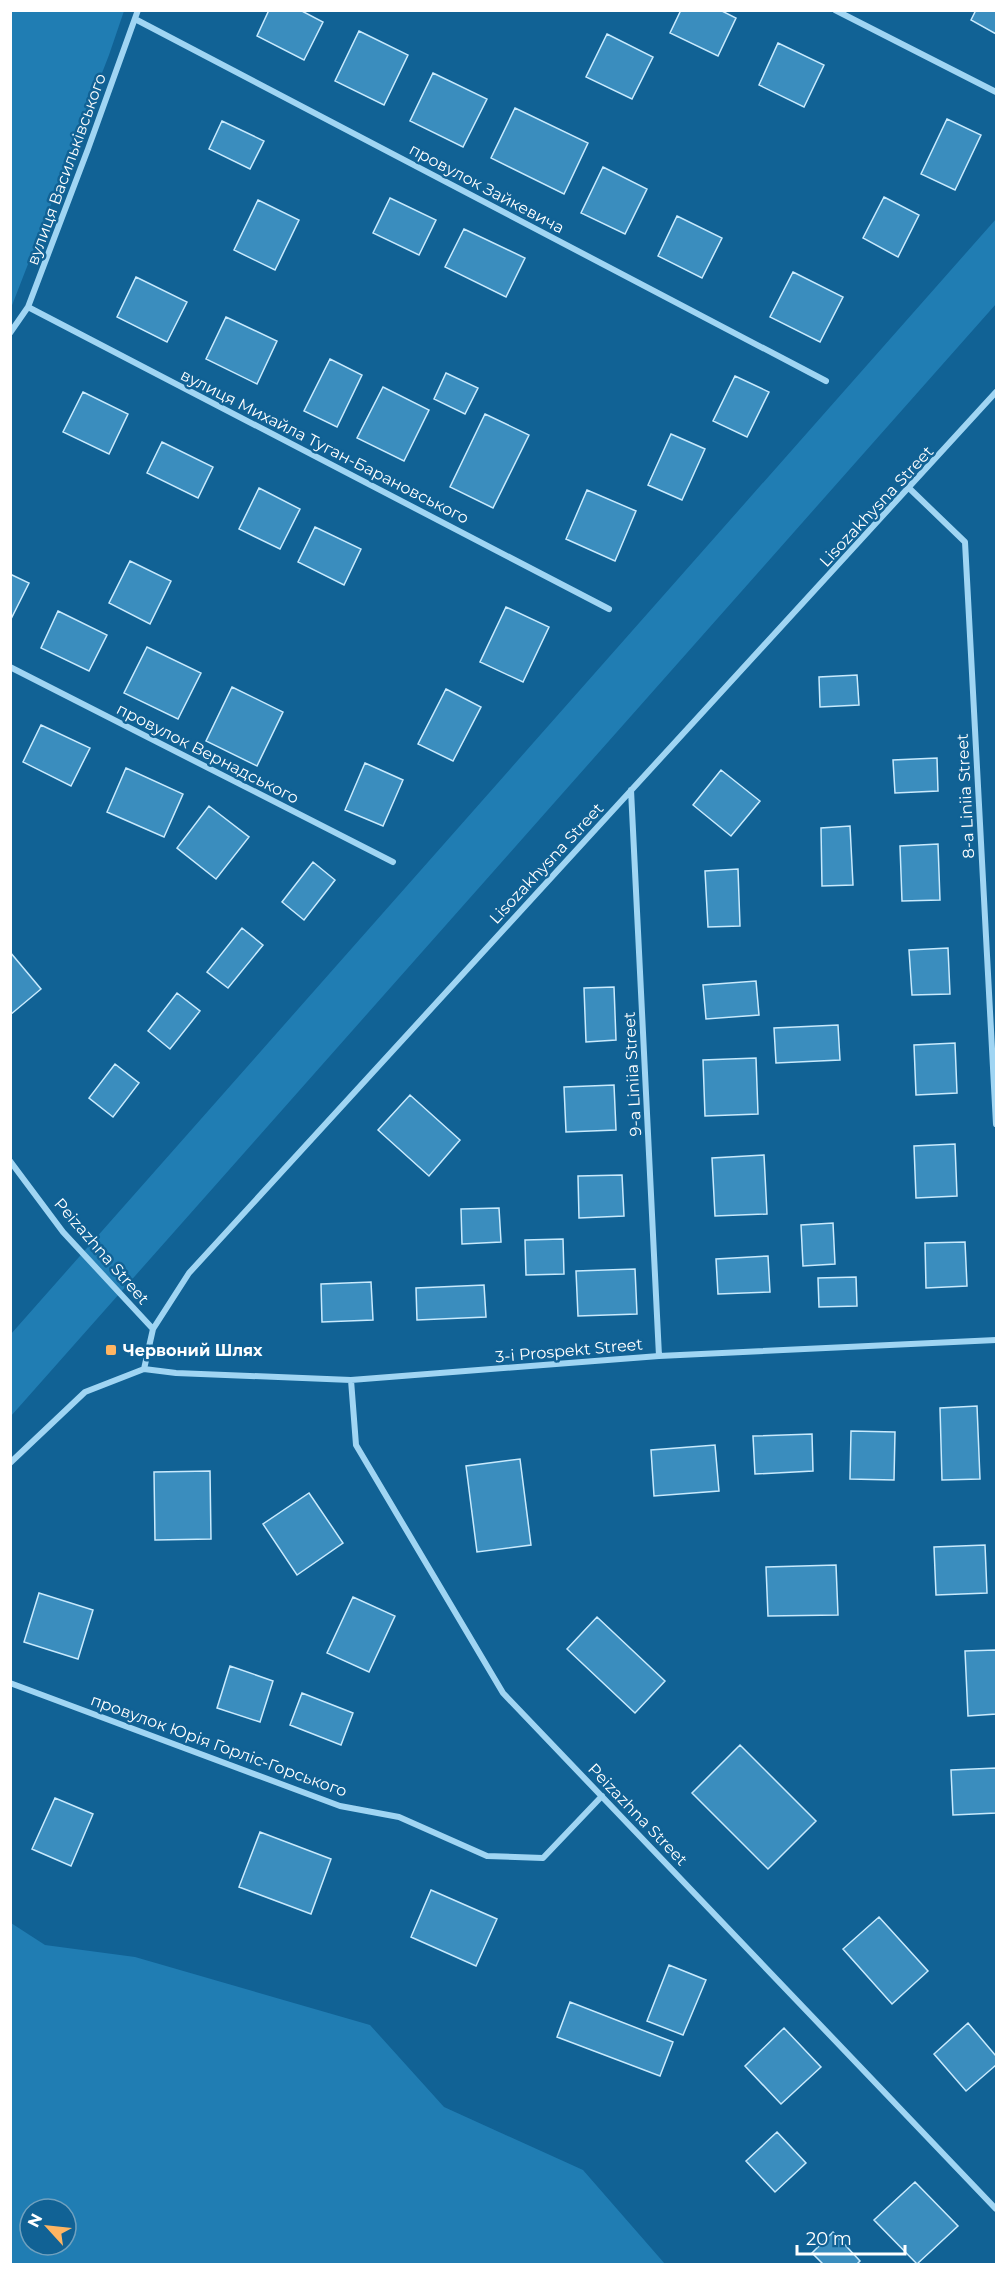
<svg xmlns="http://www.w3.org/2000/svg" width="1007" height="2275" font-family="Montserrat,sans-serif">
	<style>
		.green { fill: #207db3; fill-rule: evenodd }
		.building { fill: #3a8dbe; stroke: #c8eafd; stroke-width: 1.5 }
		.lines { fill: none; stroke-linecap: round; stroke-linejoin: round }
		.minor { stroke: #a0d5f3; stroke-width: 6 }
		.poi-dot { fill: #ffb562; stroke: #116295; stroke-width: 2 }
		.labels { text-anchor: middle; stroke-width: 5; stroke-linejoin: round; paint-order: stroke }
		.street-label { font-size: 16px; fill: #fff; stroke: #116295 }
		.poi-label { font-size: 16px; font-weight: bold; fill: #fff; stroke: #116295; text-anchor: start }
	</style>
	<rect width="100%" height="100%" fill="#116295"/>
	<path class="green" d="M11 10 124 11 109 55 11 308Z
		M996 219V304L11 1416V1334Z
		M11 1923 45 1945 135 1957 370 2025 444 2107 583 2170 665 2264H11ZM30 2209H66V2245H30Z"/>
	<path class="building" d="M269 10H300L323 22 304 60 257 36Z
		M681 10H720L736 18 718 56 670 33Z
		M976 10H996V34L971 20Z
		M359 31 408 55 384 105 335 81Z
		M607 34 653 57 632 99 586 77Z
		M778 43 824 65 804 107 759 85Z
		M433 73 487 99 463 147 410 121Z
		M515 108 588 143 564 194 491 158Z
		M947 119 981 135 955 190 921 174Z
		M222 121 264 141 250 169 209 149Z
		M603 167 647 189 625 234 581 213Z
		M884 197 919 215 898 257 863 238Z
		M390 198 436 220 419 255 373 233Z
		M258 200 299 220 275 270 234 250Z
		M677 216 722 238 702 278 658 256Z
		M464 229 525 258 506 297 445 267Z
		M793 272 843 297 820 342 770 317Z
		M136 277 187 302 167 342 117 317Z
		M226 317 277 341 257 384 206 359Z
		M330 359 362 375 337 427 304 411Z
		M446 373 478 388 465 414 434 399Z
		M735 376 769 392 747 437 713 421Z
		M383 387 429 410 404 461 357 438Z
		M83 392 128 414 109 454 63 432Z
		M485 414 529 435 493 508 450 487Z
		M671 434 705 449 682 500 648 485Z
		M162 442 213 467 198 498 147 473Z
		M259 488 300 509 280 549 239 529Z
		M587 490 636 511 615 561 566 539Z
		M315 527 361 549 344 585 298 562Z
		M130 561 171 581 150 624 109 603Z
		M10 574 29 583 10 621Z
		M506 607 549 627 523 682 480 662Z
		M58 611 107 635 89 671 41 648Z
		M147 647 201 673 178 719 124 693Z
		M857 675 859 705 820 707 819 677Z
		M232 687 283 712 257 766 206 741Z
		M446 689 481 707 453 761 418 744Z
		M41 725 90 748 71 786 23 762Z
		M937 758 938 791 895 793 893 760Z
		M365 763 403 780 383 826 345 810Z
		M126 768 183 794 164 837 107 812Z
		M721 770 760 801 731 836 693 805Z
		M209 806 249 837 216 879 177 848Z
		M850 826 853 885 822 886 821 828Z
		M938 844 940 900 902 901 900 846Z
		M313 862 335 880 304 920 282 902Z
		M738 869 740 926 708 927 705 871Z
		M242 928 263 945 228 988 207 972Z
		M948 948 950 994 912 995 909 950Z
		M10 952 41 989 10 1015Z
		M756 981 759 1015 706 1019 703 985Z
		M614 987 616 1040 586 1042 584 988Z
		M177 993 200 1011 170 1049 148 1031Z
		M838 1025 840 1060 776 1063 774 1028Z
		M955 1043 957 1093 916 1095 914 1045Z
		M756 1058 758 1114 705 1116 703 1060Z
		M115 1064 139 1083 113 1117 89 1098Z
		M614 1085 616 1130 566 1132 564 1087Z
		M410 1095 460 1140 429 1176 378 1130Z
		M955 1144 957 1196 916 1198 914 1146Z
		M764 1155 767 1214 715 1216 712 1158Z
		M622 1175 624 1216 579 1218 578 1176Z
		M499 1208 501 1242 462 1244 461 1209Z
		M833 1223 835 1264 803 1266 801 1225Z
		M563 1239 564 1274 526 1275 525 1240Z
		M965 1242 967 1286 926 1288 925 1243Z
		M768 1256 770 1292 718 1294 716 1259Z
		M635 1269 637 1314 578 1316 576 1271Z
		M856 1277 857 1306 819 1307 818 1278Z
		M371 1282 373 1320 322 1322 321 1284Z
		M484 1285 486 1317 417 1320 416 1288Z
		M977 1406 980 1479 942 1480 940 1408Z
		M851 1431 895 1432 894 1480 850 1479Z
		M812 1434 813 1471 755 1474 753 1436Z
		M715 1445 719 1491 654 1496 651 1450Z
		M520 1459 531 1545 477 1552 466 1466Z
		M210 1471 211 1539 155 1540 154 1472Z
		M309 1493 343 1543 297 1575 263 1524Z
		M985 1545 987 1593 936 1595 934 1547Z
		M836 1565 838 1615 768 1616 766 1567Z
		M39 1593 93 1610 78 1659 24 1642Z
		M353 1597 395 1616 369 1672 327 1653Z
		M597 1617 665 1681 635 1713 567 1649Z
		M996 1650V1714L968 1716 965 1651Z
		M230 1666 273 1681 260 1722 217 1708Z
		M302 1693 353 1713 341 1745 290 1725Z
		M740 1745 816 1821 768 1869 692 1793Z
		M996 1768V1813L953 1815 951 1770Z
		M55 1798 93 1814 71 1866 32 1849Z
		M260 1832 331 1859 311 1914 239 1887Z
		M431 1890 497 1919 476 1966 411 1937Z
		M879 1917 928 1971 892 2004 843 1949Z
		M669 1965 706 1980 683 2035 647 2021Z
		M570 2002 673 2042 660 2076 557 2037Z
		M968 2023 996 2056V2065L966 2091 934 2054Z
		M784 2028 821 2067 781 2104 745 2066Z
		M777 2132 806 2163 775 2192 746 2161Z
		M915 2182 958 2226 917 2264 874 2220Z
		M833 2232 860 2261 857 2264H823L812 2253Z"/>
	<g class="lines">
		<path class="minor" d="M835 10 996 92
			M135 19 826 381
			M28 307 609 609
			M10 333 28 307 88 149 138 10
			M910 489 965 542 996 1124
			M10 667 393 862
			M631 790 659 1356
			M10 1161 63 1232 153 1329
			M144 1369 153 1329 189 1273 996 392
			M351 1380 356 1445 503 1693 996 2209
			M10 1463 85 1392 144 1369 176 1373 351 1380 659 1356 996 1340
			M10 1683 340 1806 399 1817 487 1856 543 1858 602 1796"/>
	</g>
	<rect class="poi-dot" x="105" y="1344" width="12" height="12" rx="3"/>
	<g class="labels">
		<g class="street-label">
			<text transform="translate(66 169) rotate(-70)" y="6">вулиця Васильківського</text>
			<text transform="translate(487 188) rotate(28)" y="6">провулок Зайкевича</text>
			<text transform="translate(325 446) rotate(27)" y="6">вулиця Михайла Туган-Барановського</text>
			<text transform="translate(876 506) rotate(-47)" y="6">Lisozakhysna Street</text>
			<text transform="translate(208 753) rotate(27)" y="6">провулок Вернадського</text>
			<text transform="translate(965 796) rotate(-93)" y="6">8-a Liniia Street</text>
			<text transform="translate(546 863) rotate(-47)" y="6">Lisozakhysna Street</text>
			<text transform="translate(632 1074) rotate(-93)" y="6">9-a Liniia Street</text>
			<text transform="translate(102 1251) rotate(49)" y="6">Peizazhna Street</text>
			<text transform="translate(569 1350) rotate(-5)" y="6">3-i Prospekt Street</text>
			<text transform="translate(219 1745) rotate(20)" y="6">провулок Юрія Горліс-Горського</text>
			<text transform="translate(638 1814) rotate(46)" y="6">Peizazhna Street</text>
		</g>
		<g class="poi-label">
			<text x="123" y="1356">Червоний Шлях</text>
		</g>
	</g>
	<rect width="1007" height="2275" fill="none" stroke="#ffffff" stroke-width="24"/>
	<g transform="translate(48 2227) rotate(297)"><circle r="28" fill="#116295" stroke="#70a1bf" stroke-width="1.5"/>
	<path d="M0-4.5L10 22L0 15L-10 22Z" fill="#ffb562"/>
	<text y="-9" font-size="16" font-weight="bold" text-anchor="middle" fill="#ffffff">N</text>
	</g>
	<path d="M797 2245v9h108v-9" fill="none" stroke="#ffffff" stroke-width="3"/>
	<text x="806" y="2245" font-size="18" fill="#ffffff" stroke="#116295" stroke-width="4.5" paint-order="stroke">20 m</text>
</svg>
